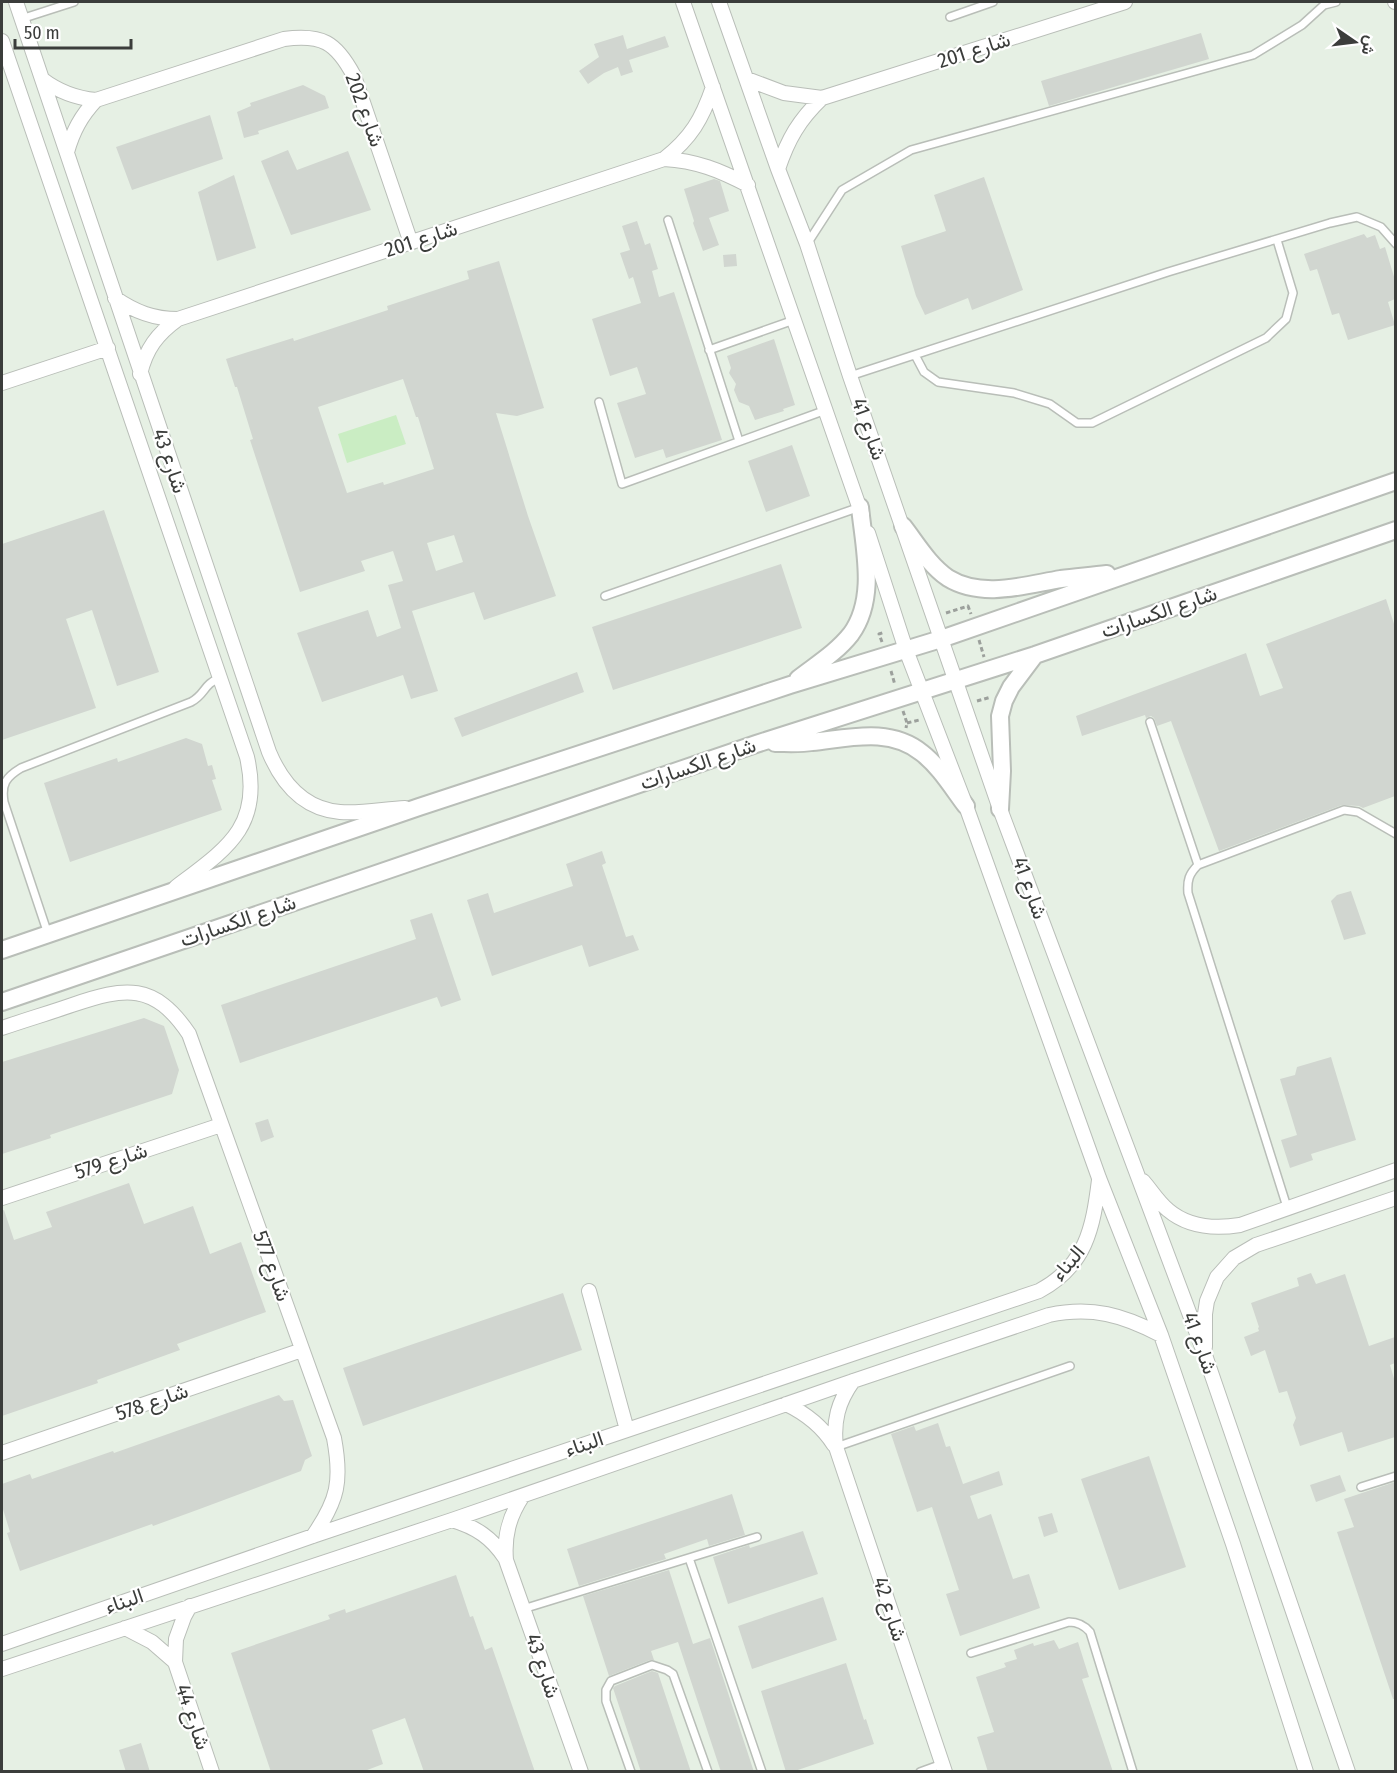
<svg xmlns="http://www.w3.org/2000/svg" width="1397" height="1773" font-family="'Fira Sans Condensed',Vazirmatn,sans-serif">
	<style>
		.built { fill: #e6f0e4 }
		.green { fill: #caedc3 }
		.building { fill: #d1d6d0; fill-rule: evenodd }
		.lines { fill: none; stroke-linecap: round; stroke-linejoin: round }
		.service-casing { stroke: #b9beb8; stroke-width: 10 }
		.minor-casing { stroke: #b9beb8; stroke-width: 16 }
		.tertiary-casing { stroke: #b9beb8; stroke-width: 20 }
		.path { stroke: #9ca09c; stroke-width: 3; stroke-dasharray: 4.5 3; stroke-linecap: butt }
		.service { stroke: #fff; stroke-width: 7 }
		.minor { stroke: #fff; stroke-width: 14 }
		.tertiary { stroke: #fff; stroke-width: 16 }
		.labels { text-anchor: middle; stroke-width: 4.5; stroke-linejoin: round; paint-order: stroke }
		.street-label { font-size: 21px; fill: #3b3d3b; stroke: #fff }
	</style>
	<rect width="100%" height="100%" fill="#f6fcf5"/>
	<path class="built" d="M2 2H1395V1771H2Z"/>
	<path class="green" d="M396 415 406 444 347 463 338 434Z"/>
	<path class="building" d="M1201 33 1209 59 1049 106 1041 81Z
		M623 35 627 49 665 36 669 47 629 60 633 72 621 76 618 67 604 73 588 84 579 71 599 57 594 44Z
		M303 85 325 96 329 108 258 131 259 134 244 138 237 112 251 106 250 103Z
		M210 115 223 159 132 190 116 147Z
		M288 150 297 170 348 151 371 210 291 235 261 161Z
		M234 175 256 248 217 261 198 192Z
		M984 177 1023 290 972 310 968 298 925 315 916 296 901 246 946 231 934 195Z
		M714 179 720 181 729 211 709 218 719 245 703 251 693 223 694 221 684 189Z
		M637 221 645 245 650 243 658 269 652 271 659 297 674 292 722 440 666 458 663 449 635 458 617 403 646 394 637 367 610 376 592 319 641 303 633 277 629 279 620 253 630 250 622 226Z
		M1364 234 1367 238 1375 235 1380 249 1385 247 1395 280V299L1388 302 1395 325 1348 340 1339 313 1332 315 1317 269 1310 271 1304 254Z
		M736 254 737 266 724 267 723 255Z
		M499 261 544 408 517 416 496 413 528 516 556 596 484 620 474 592 412 611 438 691 411 699 403 675 322 702 297 633 368 610 377 637 401 628 388 585 403 581 393 551 361 561 365 571 300 592 250 440 253 439 237 387H235L226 359 293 338 294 341 388 310 387 306 469 279 467 271ZM403 379 416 417H418L434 469 384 485 383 482 347 493 318 407ZM454 535 463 562 436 571 427 543Z
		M774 339 795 405 783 409 784 411 755 420 749 406 739 402 734 390 736 384 729 373 731 368 727 356Z
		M792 445 810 496 766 512 748 461Z
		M104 510 159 672 117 686 92 610 66 619 96 708 2 740V544Z
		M781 564 802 628 613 690 592 627Z
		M1386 599 1395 627V796L1363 808 1359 806 1342 805 1219 851 1171 721 1157 726 1154 718 1151 716 1146 718 1145 715 1082 736 1076 716 1246 653 1260 696 1283 688 1266 644Z
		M577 672 584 692 462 737 454 718Z
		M186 738 202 744 208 766 212 765 216 779 212 780 222 810 70 862 44 783 117 758 118 762Z
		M602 851 606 863 602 865 626 937 633 935 639 950 589 967 582 945 492 976 467 900 488 893 494 913 573 886 566 864Z
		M1351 891 1366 934 1344 940 1331 901 1337 895Z
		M432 913 461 1000 441 1007 437 997 240 1063 221 1005 416 939 410 920Z
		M144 1018 164 1026 179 1070 172 1094 50 1135 51 1138 2 1154V1062Z
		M1331 1057 1356 1140 1311 1154 1313 1160 1290 1168 1281 1140 1297 1135 1280 1079 1295 1075 1297 1067Z
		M268 1119 274 1137 261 1142 255 1123Z
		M129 1183 144 1224 193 1206 210 1254 241 1242 266 1312 177 1344 180 1350 97 1380 98 1383 2 1416V1211L4 1210 14 1240 52 1227 46 1212Z
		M1311 1273 1316 1284 1345 1274 1369 1346 1395 1337V1363L1390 1365 1395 1382V1437L1348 1452 1342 1432 1300 1446 1293 1425 1296 1418 1287 1391 1279 1393 1265 1350 1251 1356 1244 1337 1259 1331 1258 1328 1259 1327 1251 1303 1299 1286 1297 1278Z
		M563 1293 582 1350 363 1426 343 1368Z
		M279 1395 284 1401 293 1400 312 1456 305 1460 301 1471 197 1510 153 1526 152 1524 20 1571 7 1533 10 1532 2 1506V1484L30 1474 32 1479 113 1451 114 1453Z
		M938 1423 946 1447 950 1446 963 1484 999 1471 1003 1485 970 1496 978 1519 991 1514 1013 1579 1029 1574 1040 1608 960 1636 946 1594 959 1590 932 1507 917 1512 891 1434 914 1426 916 1431Z
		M1149 1456 1186 1567 1119 1590 1081 1479Z
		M1340 1475 1346 1491 1316 1502 1310 1485Z
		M1395 1482V1699H1393L1337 1532 1354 1527 1344 1499Z
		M732 1494 745 1535 709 1546 707 1539 664 1554 666 1559 579 1586 567 1549Z
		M1052 1513 1058 1532 1044 1537 1038 1517Z
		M803 1531 818 1574 728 1604 713 1557 749 1545 750 1548Z
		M669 1570 693 1644 710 1638 754 1772H721L678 1642 651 1651 654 1660H650L609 1676 583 1596Z
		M456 1575 470 1617 473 1616 485 1650 492 1647 535 1772H424L405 1718 372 1730 383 1764 362 1772H271L231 1653 330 1619 328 1615 345 1609 346 1613Z
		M823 1597 837 1640 752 1669 738 1626Z
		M1054 1640 1059 1649 1078 1642 1089 1677 1082 1679 1113 1772H988L977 1737 994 1732 976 1677 1006 1667 1004 1663 1017 1659 1014 1650 1033 1643 1034 1646Z
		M846 1663 864 1720 866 1719 874 1744 792 1772H786L761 1691Z
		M652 1671 658 1673 691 1772H641L613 1688 615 1686Z
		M141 1743 150 1772H126L119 1750Z"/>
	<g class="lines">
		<defs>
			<path id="service" d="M950 17 993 2
				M21 19 74 2
				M668 220 739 441
				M807 244 842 190 911 150 1253 55 1302 25 1324 5 1336 2
				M709 350 794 320
				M915 355 924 372 938 382 1014 393 1050 404 1077 423H1092L1266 338 1286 319 1293 293 1277 240
				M850 376 1168 272 1330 223 1357 217 1381 227 1396 244
				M599 402 622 484 826 410
				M605 596 860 507
				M1150 722 1198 865
				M48 934 4 802C1 784 6 777 21 768L191 702C206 694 203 684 220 678
				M1287 1207 1188 893C1187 880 1189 874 1198 865L1344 810 1358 812 1396 834
				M836 1447 1070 1366
				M1361 1487 1396 1476
				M689 1558 762 1772
				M523 1609 757 1537
				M971 1653 1069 1622C1078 1622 1084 1625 1090 1632L1133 1772
				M631 1772 606 1701V1690L611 1681 652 1665 667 1670 673 1674 708 1772
				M920 1772 942 1764"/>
			<path id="minor" d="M16 2 269 752C282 783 304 809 340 812 359 814 385 809 405 808
				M683 2 862 515
				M719 2 778 169 807 244 850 376 1000 809 1205 1355 1348 1772
				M1395 2H1396
				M2 41 247 757C263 827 226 849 176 887
				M42 79C59 92 75 98 96 100L284 39C322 34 336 42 354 76L411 243
				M747 79 784 93 822 98 1125 2
				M67 152C73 131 81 116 96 100
				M664 159C697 161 719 170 748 185
				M778 169C788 139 799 120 822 98
				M115 298C135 312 154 319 178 319
				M140 374C146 349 157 334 178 319L664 159C691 138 702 119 713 87
				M2 383 108 348
				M868 533 906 650 966 806 1099 1178 1161 1335 1233 1544 1306 1772
				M2 1028C25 1020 49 1013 72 1005 125 987 154 982 189 1034L334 1438C342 1481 338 1500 313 1536
				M1143 1181C1151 1190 1158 1202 1168 1210 1188 1227 1215 1229 1240 1225L1396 1170
				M2 1198 221 1125
				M589 1291 627 1430
				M1205 1347V1314L1207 1301 1217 1277 1234 1258 1256 1245 1396 1198
				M853 1381C838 1402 833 1421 836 1447L945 1772
				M786 1404C807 1414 822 1426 834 1445
				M2 1453 302 1350
				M522 1497C509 1517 504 1536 506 1560L581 1772
				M452 1520C476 1527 492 1538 505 1558
				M190 1606 184 1617 176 1639 175 1662 212 1772
				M125 1628 152 1642 175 1662
				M2 1644 313 1536 1039 1291C1086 1266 1093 1228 1099 1180
				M2 1669 452 1520 853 1381 1049 1315C1092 1306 1123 1315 1161 1335"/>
			<path id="tertiary" d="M903 526C917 544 929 565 948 578 982 599 1025 585 1061 579 1076 577 1092 576 1107 574
				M798 679C816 665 837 652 851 634 877 598 864 548 860 507
				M775 743C787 743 800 744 812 742 850 738 890 727 922 753 940 767 953 789 966 806
				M1000 809 1002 771 1000 716 1004 701 1011 687 1035 655
				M2 950 419 807 790 685 941 639 1396 481
				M2 1002 756 744 1035 655 1396 530"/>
		</defs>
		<use href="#service" class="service-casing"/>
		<use href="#minor" class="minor-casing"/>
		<use href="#tertiary" class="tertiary-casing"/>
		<path class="path" d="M946 613 968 606 971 614
			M979 640 984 657
			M882 642 879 634 885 632
			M891 671 895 685
			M977 701 991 697
			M903 711 907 723 906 728
			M907 723 919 720"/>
		<use href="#service" class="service"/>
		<use href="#minor" class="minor"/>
		<use href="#tertiary" class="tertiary"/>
	</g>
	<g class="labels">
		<g class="street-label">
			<text transform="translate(974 50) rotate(-18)" y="7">شارع 201</text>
			<text transform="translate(365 110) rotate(70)" y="7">شارع 202</text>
			<text transform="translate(421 239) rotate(-18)" y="7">شارع 201</text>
			<text transform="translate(869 429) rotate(70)" y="7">شارع 41</text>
			<text transform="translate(170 461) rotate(71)" y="7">شارع 43</text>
			<text transform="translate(1159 612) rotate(-19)" y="7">شارع الكسارات</text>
			<text transform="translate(698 764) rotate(-19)" y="7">شارع الكسارات</text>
			<text transform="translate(1030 888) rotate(70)" y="7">شارع 41</text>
			<text transform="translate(238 921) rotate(-19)" y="7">شارع الكسارات</text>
			<text transform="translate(111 1161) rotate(-18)" y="7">شارع 579</text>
			<text transform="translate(1068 1263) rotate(-50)" y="7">البناء</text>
			<text transform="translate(272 1266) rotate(70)" y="7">شارع 577</text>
			<text transform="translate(1200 1343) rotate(70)" y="7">شارع 41</text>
			<text transform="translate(152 1402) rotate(-19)" y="7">شارع 578</text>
			<text transform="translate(584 1444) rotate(-19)" y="7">البناء</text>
			<text transform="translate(124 1601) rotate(-19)" y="7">البناء</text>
			<text transform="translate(890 1609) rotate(72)" y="7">شارع 42</text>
			<text transform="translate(543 1666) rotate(71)" y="7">شارع 43</text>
			<text transform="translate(193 1717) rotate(71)" y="7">شارع 44</text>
		</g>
	</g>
	<rect width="1397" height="1773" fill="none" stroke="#3b3d3b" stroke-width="6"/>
	<g transform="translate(1355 42) rotate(104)" stroke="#ffffff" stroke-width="4.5" paint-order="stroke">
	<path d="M0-4.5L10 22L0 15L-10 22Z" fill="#3b3d3b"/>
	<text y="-9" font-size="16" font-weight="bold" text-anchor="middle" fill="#3b3d3b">ش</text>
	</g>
	<path d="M15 39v9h116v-9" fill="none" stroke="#3b3d3b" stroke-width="3"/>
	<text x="24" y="39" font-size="18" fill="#3b3d3b" stroke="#ffffff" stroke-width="4.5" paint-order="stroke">50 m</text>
</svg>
